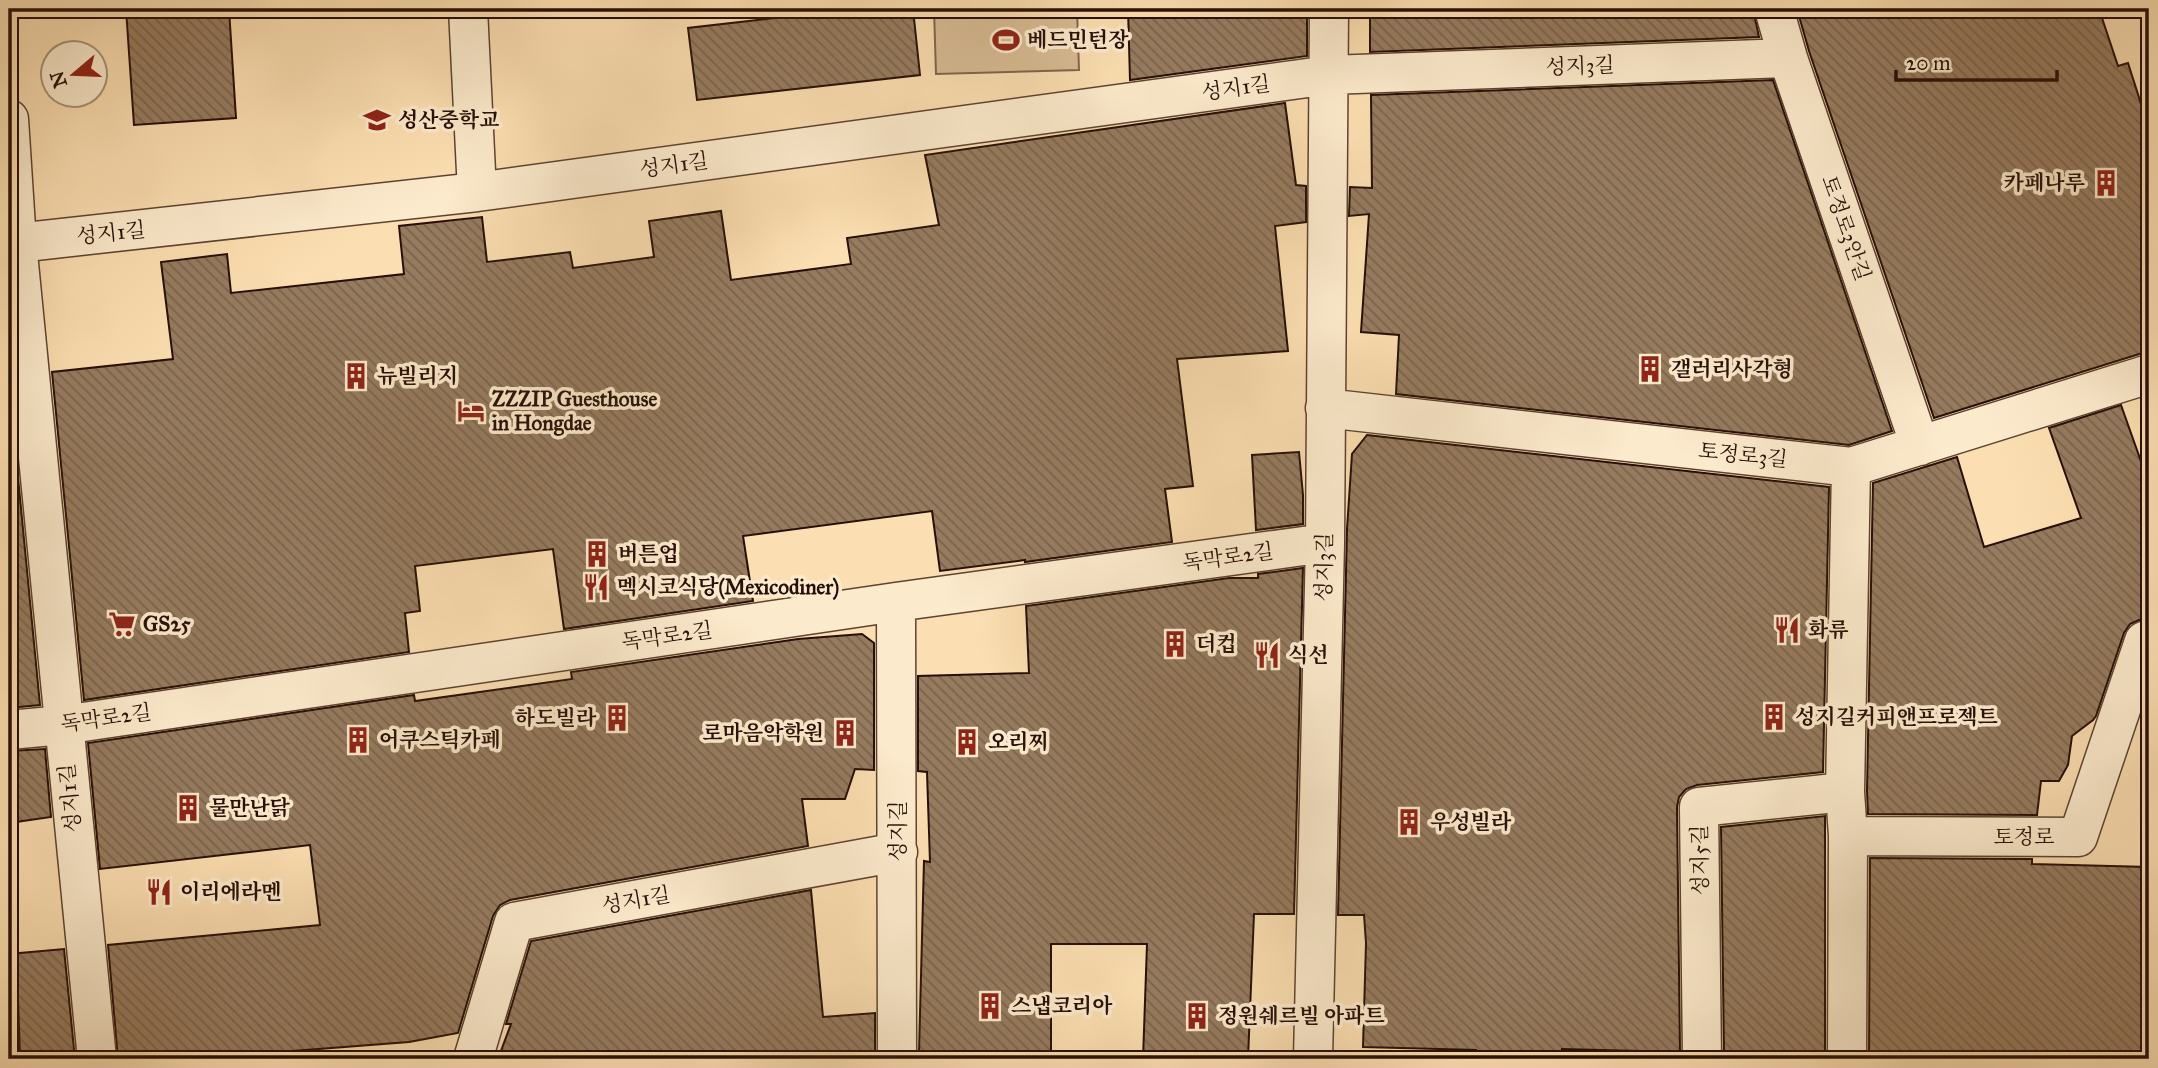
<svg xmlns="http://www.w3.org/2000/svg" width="2158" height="1068" font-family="'IM FELL Great Primer','Noto Serif KR',serif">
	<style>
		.pitch { fill: #d7bb94; stroke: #80654e; stroke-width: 2 }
		.building { fill: url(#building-back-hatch); stroke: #280f07; stroke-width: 2 }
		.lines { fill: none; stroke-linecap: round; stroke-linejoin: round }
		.minor-casing { stroke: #5d4332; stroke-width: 41 }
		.minor { stroke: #fceacc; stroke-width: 38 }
		.labels { text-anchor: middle; stroke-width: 7; stroke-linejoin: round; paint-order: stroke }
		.poi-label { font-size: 21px; font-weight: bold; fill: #280f07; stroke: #fceacc; text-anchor: start }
		.street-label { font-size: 21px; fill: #280f07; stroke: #fceacc }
	</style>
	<defs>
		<pattern id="building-back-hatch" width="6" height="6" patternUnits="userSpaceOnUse" patternTransform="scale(1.75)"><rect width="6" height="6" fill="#967b5f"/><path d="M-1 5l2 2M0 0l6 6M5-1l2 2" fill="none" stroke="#7a634c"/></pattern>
	</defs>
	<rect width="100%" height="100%" fill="#fbdeb1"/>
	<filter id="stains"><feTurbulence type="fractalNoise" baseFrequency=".00286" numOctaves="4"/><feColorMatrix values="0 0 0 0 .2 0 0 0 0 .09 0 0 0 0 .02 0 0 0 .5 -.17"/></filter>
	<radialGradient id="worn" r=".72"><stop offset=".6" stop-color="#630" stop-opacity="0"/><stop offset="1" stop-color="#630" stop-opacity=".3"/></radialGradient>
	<path class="pitch" d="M934 9H1077L1079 70 936 74Z"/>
	<path class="building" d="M126 9H229L236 118 134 125Z
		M852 9H913L920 75 697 100 688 28Z
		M1128 9H1307V56L1130 80Z
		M1370 9H1753L1759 37 1370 52Z
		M1797 9H2099L2118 66 2128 63 2149 129V351L1934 418 1809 51Z
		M1773 80 1892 431 1849 445 1396 394 1399 335 1361 332 1369 214 1349 216 1350 187 1372 188 1371 95Z
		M1285 103 1296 185 1306 186V222L1275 226 1288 351 1177 359 1193 486 1165 489 1172 542 1025 562V560L940 571 932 511 743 536 753 601 564 629 553 549 415 566 420 611 405 613 409 652 84 700 52 372 173 359 161 262 227 254 231 293 404 274 399 226 482 217 487 262 570 252 573 268 654 257 649 221 721 211 731 280 851 264 847 238 939 225 925 155Z
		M9 405H11L40 705 9 708Z
		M2121 405 2149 484V620H2139L2130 624 2124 633 2096 716 2093 720 2072 736 2068 765 2059 781H2041L2037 815 1868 814 1867 791 1873 483 1957 457 1984 547 2081 518 2049 428Z
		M1367 435 1829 487 1823 772 1697 785 1686 789 1679 797 1677 807 1680 1052 1562 1049V1059H1476V1050L1363 1047 1366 943 1364 915H1338L1347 529 1352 454Z
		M1299 452 1303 495V524L1256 530 1252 455Z
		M1303 568 1294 914H1254L1248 1059H1143L1147 944H1051V1054L919 1053 924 861 930 862 927 772 918 771V676L1029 673 1026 606 1229 578H1258V574Z
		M862 634 874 643V770L855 769 845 799H802L808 846 510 900 500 905 493 916 458 1033 409 1042 293 1051V1059H118L108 945 320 925 310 845 100 869 88 743 414 695 415 701 572 679 571 672 798 639Z
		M45 749 51 817 9 823V751Z
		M1825 816V1059H1730V1054H1724L1721 827Z
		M1870 858 2032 859V864L2149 867V1059H1869Z
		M811 890 823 1017 875 1013V1053H864V1059H498L511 1024H506L531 941Z
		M64 949 75 1059H20L18 999 9 1000V954Z"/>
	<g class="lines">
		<defs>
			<path id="minor" d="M468 9 477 192
				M1774 9 1788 58 1920 446
				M9 119 17 243 97 1059
				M17 243 477 192 1329 75 1788 58
				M1325 408 1851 467 2149 374
				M896 602 897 1059
				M9 730 63 725 896 602 1325 543
				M1848 836 2078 837 2144 641
				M473 1059 514 922 898 852
				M1313 1059 1325 543 1329 9
				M1702 1059 1699 807 1845 792
				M1847 1059 1848 836 1845 792 1851 467"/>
		</defs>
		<use href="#minor" class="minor-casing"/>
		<use href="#minor" class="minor"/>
	</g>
	<defs>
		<symbol id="stadium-bare" viewBox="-9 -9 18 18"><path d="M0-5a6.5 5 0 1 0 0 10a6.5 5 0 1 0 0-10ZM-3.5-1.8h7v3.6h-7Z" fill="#8f2418" stroke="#fceacc" stroke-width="2.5" paint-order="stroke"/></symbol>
		<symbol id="school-bare" viewBox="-9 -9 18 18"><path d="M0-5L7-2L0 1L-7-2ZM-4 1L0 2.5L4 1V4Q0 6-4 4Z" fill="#8f2418" stroke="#fceacc" stroke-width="2.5" paint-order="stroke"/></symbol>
		<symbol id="building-bare" viewBox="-9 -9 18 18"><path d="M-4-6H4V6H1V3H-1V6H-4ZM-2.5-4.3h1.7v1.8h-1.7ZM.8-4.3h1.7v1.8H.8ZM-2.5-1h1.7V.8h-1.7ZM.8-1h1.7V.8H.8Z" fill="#8f2418" stroke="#fceacc" stroke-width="2.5" paint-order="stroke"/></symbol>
		<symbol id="hotel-bare" viewBox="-9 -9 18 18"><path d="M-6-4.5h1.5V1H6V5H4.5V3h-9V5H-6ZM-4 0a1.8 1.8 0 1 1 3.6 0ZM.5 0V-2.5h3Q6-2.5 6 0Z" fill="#8f2418" stroke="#fceacc" stroke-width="2.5" paint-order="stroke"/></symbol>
		<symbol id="restaurant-bare" viewBox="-9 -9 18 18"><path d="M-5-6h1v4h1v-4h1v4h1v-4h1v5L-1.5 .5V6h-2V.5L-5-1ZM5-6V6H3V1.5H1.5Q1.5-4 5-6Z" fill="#8f2418" stroke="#fceacc" stroke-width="2.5" paint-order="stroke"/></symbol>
		<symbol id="supermarket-bare" viewBox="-9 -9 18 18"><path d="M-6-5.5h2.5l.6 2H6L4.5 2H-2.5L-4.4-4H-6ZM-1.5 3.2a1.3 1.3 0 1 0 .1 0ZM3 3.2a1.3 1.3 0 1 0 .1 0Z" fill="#8f2418" stroke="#fceacc" stroke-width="2.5" paint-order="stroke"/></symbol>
	</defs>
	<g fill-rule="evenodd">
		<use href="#stadium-bare" x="987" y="21" width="38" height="38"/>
		<use href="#school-bare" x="358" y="101" width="38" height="38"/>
		<use href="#building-bare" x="2087" y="164" width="38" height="38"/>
		<use href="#building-bare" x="1631" y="350" width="38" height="38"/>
		<use href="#building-bare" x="337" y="357" width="38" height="38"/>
		<use href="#hotel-bare" x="452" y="392" width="38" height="38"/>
		<use href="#building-bare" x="578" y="535" width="38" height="38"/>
		<use href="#restaurant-bare" x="577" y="568" width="38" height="38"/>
		<use href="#supermarket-bare" x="103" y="605" width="38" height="38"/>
		<use href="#restaurant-bare" x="1768" y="611" width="38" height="38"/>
		<use href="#building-bare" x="1156" y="625" width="38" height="38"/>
		<use href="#restaurant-bare" x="1248" y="636" width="38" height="38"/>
		<use href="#building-bare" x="1755" y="698" width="38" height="38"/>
		<use href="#building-bare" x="598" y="699" width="38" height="38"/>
		<use href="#building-bare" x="826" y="714" width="38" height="38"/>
		<use href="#building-bare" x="339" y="721" width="38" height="38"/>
		<use href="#building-bare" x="948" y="723" width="38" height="38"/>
		<use href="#building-bare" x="169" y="789" width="38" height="38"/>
		<use href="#building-bare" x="1390" y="803" width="38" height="38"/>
		<use href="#restaurant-bare" x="140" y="873" width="38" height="38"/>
		<use href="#building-bare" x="971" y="987" width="38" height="38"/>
		<use href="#building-bare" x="1178" y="997" width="38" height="38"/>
	</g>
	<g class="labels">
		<g class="poi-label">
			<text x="1027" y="47">베드민턴장</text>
			<text x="398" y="127">성산중학교</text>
			<text x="2085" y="190" text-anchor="end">카페나루</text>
			<text x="1671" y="376">갤러리사각형</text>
			<text x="377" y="383">뉴빌리지</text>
			<text x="492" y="406">ZZZIP Guesthouse<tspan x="492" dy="24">in Hongdae</tspan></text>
			<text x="618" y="561">버튼업</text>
			<text x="617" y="594">멕시코식당(Mexicodiner)</text>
			<text x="143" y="631">GS25</text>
			<text x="1808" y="637">화류</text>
			<text x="1196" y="651">더컵</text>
			<text x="1288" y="662">식선</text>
			<text x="1795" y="724">성지길커피앤프로젝트</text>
			<text x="596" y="725" text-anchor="end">하도빌라</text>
			<text x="824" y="740" text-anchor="end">로마음악학원</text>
			<text x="379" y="747">어쿠스틱카페</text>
			<text x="988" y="749">오리찌</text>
			<text x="209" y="815">물만난닭</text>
			<text x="1430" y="829">우성빌라</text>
			<text x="180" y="899">이리에라멘</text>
			<text x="1011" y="1013">스냅코리아</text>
			<text x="1218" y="1023">정원쉐르빌 아파트</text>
		</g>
		<g class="street-label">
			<text transform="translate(1580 66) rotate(-2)" y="7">성지3길</text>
			<text transform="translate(1236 88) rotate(-8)" y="7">성지1길</text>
			<text transform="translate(674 165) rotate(-8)" y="7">성지1길</text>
			<text transform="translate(1846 228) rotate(71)" y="7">토정로3안길</text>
			<text transform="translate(111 233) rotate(-6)" y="7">성지1길</text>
			<text transform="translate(1743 455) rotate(6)" y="7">토정로3길</text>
			<text transform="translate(1228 557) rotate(-8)" y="7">독막로2길</text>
			<text transform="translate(1324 567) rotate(-89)" y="7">성지3길</text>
			<text transform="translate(667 636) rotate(-8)" y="7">독막로2길</text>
			<text transform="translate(106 718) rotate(-8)" y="7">독막로2길</text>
			<text transform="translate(70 798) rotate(-96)" y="7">성지1길</text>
			<text transform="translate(898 831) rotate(-90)" y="7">성지길</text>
			<text x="2024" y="844">토정로</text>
			<text transform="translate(1700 860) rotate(-91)" y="7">성지5길</text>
			<text transform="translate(636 900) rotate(-10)" y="7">성지1길</text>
		</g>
	</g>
	<rect width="2158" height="1068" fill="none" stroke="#fbdeb1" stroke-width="35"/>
	<rect x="10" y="10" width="2137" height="1047" fill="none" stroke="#280f07" stroke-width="3.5"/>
	<rect x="18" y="18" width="2123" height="1033" fill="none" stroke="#280f07" stroke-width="2"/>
	<g transform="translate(74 74) rotate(251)"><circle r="33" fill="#fceacc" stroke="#a7927d" stroke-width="2"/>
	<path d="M0-5L12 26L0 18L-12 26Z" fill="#8f2418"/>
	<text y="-10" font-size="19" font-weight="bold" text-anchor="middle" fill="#280f07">N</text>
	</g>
	<path d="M1896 70v10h161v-10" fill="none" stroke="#280f07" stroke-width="3.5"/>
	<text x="1906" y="70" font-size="21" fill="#280f07" stroke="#fceacc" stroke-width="5" paint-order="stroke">20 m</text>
	<rect width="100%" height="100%" filter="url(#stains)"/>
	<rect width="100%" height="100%" fill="url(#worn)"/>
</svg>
